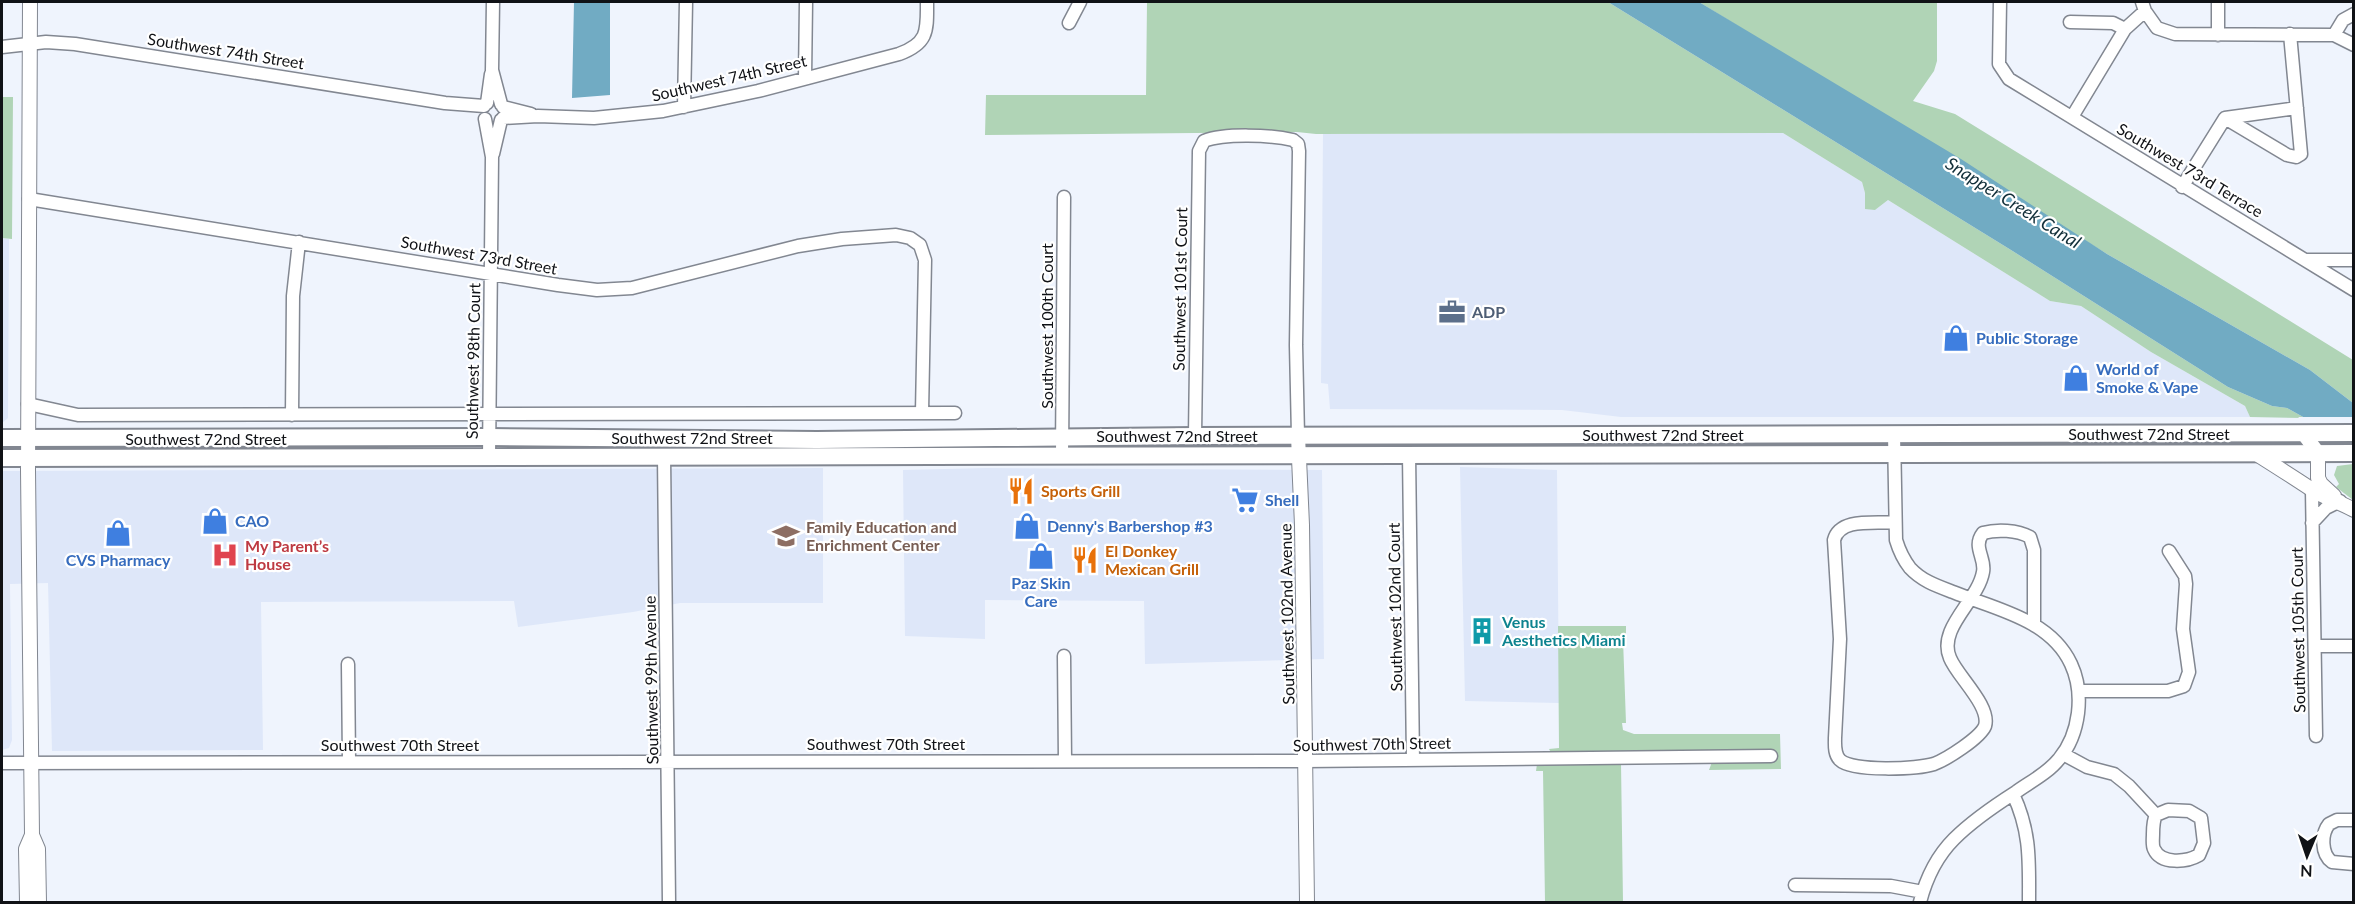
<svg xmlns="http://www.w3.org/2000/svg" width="2355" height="904" font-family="Lato,sans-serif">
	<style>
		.built { fill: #dee7f9 }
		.green { fill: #b0d4b6 }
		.water { fill: #71abc3 }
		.pier { fill: #eff4fd }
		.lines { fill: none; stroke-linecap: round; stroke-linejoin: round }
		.minor-casing { stroke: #828791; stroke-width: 15 }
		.tertiary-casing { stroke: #828791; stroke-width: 16 }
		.secondary-casing { stroke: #828791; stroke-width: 20 }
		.minor { stroke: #fff; stroke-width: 12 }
		.tertiary { stroke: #fff; stroke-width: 14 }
		.secondary { stroke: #fff; stroke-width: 16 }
		.labels { text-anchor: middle; stroke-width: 4.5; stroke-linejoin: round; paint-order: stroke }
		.street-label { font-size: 16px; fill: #101216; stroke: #fff }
		.service-label { font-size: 16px; font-weight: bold; fill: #4e5e75; stroke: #fff; text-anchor: start }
		.shop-label { font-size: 16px; font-weight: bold; fill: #366cbe; stroke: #fff; text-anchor: start }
		.food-label { font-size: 16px; font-weight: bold; fill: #c56008; stroke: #fff; text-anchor: start }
		.education-label { font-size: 16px; font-weight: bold; fill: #785e54; stroke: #fff; text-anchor: start }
		.health-label { font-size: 16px; font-weight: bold; fill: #be3a42; stroke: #fff; text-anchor: start }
		.culture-label { font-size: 16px; font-weight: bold; fill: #0d838f; stroke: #fff; text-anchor: start }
		.water-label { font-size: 18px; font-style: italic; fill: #122f39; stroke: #fff }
	</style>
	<rect width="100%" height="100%" fill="#eff4fd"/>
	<path class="built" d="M1783 133 1862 182 1865 193 1875 210 1888 200 2050 301 2081 306 2151 352 2245 406 2250 417H1621L1562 410 1330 409 1328 384 1321 383 1323 134Z
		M2 238 9 239 8 418 2 423Z
		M1460 467 1557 470 1559 703 1465 701Z
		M823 468V603H680L633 612 518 627 514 601 261 602 263 750 52 751 48 583 10 584 12 740 9 748 2 750V471Z
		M986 468 1322 470 1324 659 1145 664 1144 601 985 600V639L905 636 903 470Z"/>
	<path class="green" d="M1147 2H1608L2011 250 2228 387 2272 406 2287 408 2305 418 2250 417 2245 406 2151 352 2081 306 2050 301 1888 200 1875 210 1865 209V193L1862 182 1783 133 1316 134 1297 132 985 135 986 95H1146Z
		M1699 2H1937V61L1934 71 1913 101 1955 114 2353 360V403L2310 370 2107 254Z
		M2 97H13L12 239 2 238Z
		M2353 464H2354L2353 500 2336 487 2339 484 2334 475 2337 466Z
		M1558 626H1626V633L1623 639 1626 723H1622L1623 730 1634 734H1780L1781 769 1709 770 1712 762 1552 754 1549 749 1559 748Z
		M1621 763 1623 902H1545L1543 771H1536L1537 764Z"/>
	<path class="water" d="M574 2H610V95L572 98Z
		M1608 2H1699L1961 159 2107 254 2310 370 2353 403V460L2305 418 2287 408 2272 406 2228 387 2011 250Z"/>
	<path class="pier" d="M2298 417H2353L2354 463 2336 447Z"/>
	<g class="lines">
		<defs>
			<path id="minor" d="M493 2 492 70 501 104
				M2000 2 1999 64 2009 79 2354 290
				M2218 2V35
				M2145 11 2157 28 2175 34 2334 35 2354 45
				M2070 22 2113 23 2125 29
				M1069 23 1080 2
				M2334 35 2343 20 2354 14
				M2 47 46 42 75 44 445 103 484 106
				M805 78 806 2
				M487 103 491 74
				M503 107 531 114
				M684 107 686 2
				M2072 117 2125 29 2145 11 2142 2
				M503 118 538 116 594 118 663 111 758 91 899 54C929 43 927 30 927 2
				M2225 118 2297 108
				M485 119 492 157 489 457
				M493 154 501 120
				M2182 187 2225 118 2287 155 2296 157 2301 154 2290 34
				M29 199 558 285 597 290 632 288 798 246 842 239 896 235 910 238 920 245 925 260 922 412
				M2307 260H2354
				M28 404 78 415 955 413
				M292 415 293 296 299 242
				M1894 434 1896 540C1899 550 1903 559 1910 568 1922 581 1937 586 1953 592 1995 609 2050 619 2071 664 2078 679 2080 696 2078 713 2076 729 2070 746 2059 759 2048 773 2030 782 2016 792 1994 806 1972 821 1954 839 1937 856 1926 879 1920 902
				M1195 436 1199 151 1204 141C1225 133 1271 135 1293 140L1298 144 1299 151 1296 345 1298 436
				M1409 454 1413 760
				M1062 455 1064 197
				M664 456 669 902
				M2312 490 2316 736
				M1894 522C1876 524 1840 517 1834 540L1840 639 1835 738C1835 745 1834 754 1840 760 1852 772 1918 769 1934 764 1947 759 1980 738 1985 726 1991 706 1957 676 1950 658 1937 628 1978 601 1983 572 1986 558 1972 547 1983 533 1997 529 2017 530 2030 537L2034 550V625
				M2312 523 2326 508 2340 501
				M2315 646H2354
				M1064 656 1065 761
				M348 664 349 762
				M2079 691H2168L2184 686 2189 672 2183 629 2186 584 2185 576 2169 551
				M2063 754 2087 767 2114 774 2129 786 2156 815
				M2 763 1305 761 1771 756
				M2013 794C2031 832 2029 862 2029 902
				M2168 810 2189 811 2201 818 2204 843 2199 855C2187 862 2161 865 2154 849 2152 845 2153 839 2153 834 2153 827 2153 821 2156 815Z
				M2354 820H2337L2329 824C2321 834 2321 854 2332 862L2354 864
				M1795 885 1891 886 1923 892"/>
			<path id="tertiary" d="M2303 433 2318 453V478L2321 484 2334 496
				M1298 436 1302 525 1307 902
				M2255 453C2274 465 2293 477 2311 489 2324 498 2340 502 2354 510
				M32 835 38 849 39 902
				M27 902 26 849 32 835 28 470 30 2"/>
			<path id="secondary" d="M2 438 489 437 817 440 1195 436 2354 433
				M2 458 2354 453"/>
		</defs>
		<use href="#minor" class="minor-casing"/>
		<use href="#tertiary" class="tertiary-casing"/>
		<use href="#secondary" class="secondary-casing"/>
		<use href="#minor" class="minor"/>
		<use href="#tertiary" class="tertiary"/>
		<use href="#secondary" class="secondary"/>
	</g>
	<defs>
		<symbol id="office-bare" viewBox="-9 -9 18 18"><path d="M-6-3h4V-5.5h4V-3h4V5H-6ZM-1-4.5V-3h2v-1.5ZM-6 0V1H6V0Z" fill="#5c6f8a" stroke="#fff" stroke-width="2.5" paint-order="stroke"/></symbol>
		<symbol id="shop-bare" viewBox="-9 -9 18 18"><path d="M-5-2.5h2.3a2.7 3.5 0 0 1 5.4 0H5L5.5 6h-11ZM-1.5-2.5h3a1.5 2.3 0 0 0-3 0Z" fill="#3f7fe0" stroke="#fff" stroke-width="2.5" paint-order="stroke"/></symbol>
		<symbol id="restaurant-bare" viewBox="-9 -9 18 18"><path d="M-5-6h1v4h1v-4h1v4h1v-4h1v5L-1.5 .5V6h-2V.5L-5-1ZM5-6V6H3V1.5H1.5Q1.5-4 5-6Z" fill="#e8710a" stroke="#fff" stroke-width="2.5" paint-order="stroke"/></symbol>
		<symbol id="supermarket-bare" viewBox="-9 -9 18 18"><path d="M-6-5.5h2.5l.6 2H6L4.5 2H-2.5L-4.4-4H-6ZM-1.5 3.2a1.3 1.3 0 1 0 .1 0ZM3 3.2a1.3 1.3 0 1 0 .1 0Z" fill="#3f7fe0" stroke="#fff" stroke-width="2.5" paint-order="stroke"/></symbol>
		<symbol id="school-bare" viewBox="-9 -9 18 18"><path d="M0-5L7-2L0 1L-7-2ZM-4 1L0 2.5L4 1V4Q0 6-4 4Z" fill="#8d6e63" stroke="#fff" stroke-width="2.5" paint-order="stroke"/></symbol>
		<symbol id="hospital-bare" viewBox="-9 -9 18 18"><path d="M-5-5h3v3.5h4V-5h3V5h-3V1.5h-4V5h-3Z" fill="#e0444e" stroke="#fff" stroke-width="2.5" paint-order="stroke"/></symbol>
		<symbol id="building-bare" viewBox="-9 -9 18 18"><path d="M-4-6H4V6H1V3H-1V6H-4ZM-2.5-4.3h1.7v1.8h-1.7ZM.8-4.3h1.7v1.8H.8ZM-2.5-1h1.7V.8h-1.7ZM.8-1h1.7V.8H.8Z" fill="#0f9aa8" stroke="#fff" stroke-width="2.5" paint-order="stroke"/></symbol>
	</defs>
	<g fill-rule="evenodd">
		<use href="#office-bare" x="1433" y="293" width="38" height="38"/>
		<use href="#shop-bare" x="1937" y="319" width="38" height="38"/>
		<use href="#shop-bare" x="2057" y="359" width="38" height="38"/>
		<use href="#restaurant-bare" x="1002" y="472" width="38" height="38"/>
		<use href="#supermarket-bare" x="1226" y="481" width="38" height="38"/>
		<use href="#shop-bare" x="196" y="502" width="38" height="38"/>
		<use href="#shop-bare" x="1008" y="507" width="38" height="38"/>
		<use href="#shop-bare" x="99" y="514" width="38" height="38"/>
		<use href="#school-bare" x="767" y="517" width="38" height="38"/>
		<use href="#hospital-bare" x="206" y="536" width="38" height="38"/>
		<use href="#shop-bare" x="1022" y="537" width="38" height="38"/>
		<use href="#restaurant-bare" x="1066" y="541" width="38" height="38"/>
		<use href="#building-bare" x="1463" y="612" width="38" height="38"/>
	</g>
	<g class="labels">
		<g class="street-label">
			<text transform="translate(226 51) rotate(9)" y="6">Southwest 74th Street</text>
			<text transform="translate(729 78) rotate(-13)" y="6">Southwest 74th Street</text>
			<text transform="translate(2190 170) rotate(31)" y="6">Southwest 73rd Terrace</text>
			<text transform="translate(479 255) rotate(10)" y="6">Southwest 73rd Street</text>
			<text transform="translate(1180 289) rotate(-89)" y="6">Southwest 101st Court</text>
			<text transform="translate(1047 326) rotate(-90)" y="6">Southwest 100th Court</text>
			<text transform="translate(473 361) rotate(-89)" y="6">Southwest 98th Court</text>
			<text x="2149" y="440">Southwest 72nd Street</text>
			<text x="1663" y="441">Southwest 72nd Street</text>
			<text x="1177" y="442">Southwest 72nd Street</text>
			<text x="692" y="444">Southwest 72nd Street</text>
			<text x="206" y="445">Southwest 72nd Street</text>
			<text transform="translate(1395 607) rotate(-91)" y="6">Southwest 102nd Court</text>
			<text transform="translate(1287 614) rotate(-91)" y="6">Southwest 102nd Avenue</text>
			<text transform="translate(2298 630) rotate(-91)" y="6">Southwest 105th Court</text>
			<text transform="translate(651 680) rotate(-91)" y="6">Southwest 99th Avenue</text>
			<text x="886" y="750">Southwest 70th Street</text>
			<text transform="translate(1372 744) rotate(-1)" y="6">Southwest 70th Street</text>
			<text x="400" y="751">Southwest 70th Street</text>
		</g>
		<g class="service-label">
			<text x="1472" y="318">ADP</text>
		</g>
		<g class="shop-label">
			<text x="1976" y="344">Public Storage</text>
			<text x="2096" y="375">World of<tspan x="2096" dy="18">Smoke &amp; Vape</tspan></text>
			<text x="1265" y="506">Shell</text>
			<text x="235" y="527">CAO</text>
			<text x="1047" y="532">Denny's Barbershop #3</text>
			<text x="118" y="566" text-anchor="middle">CVS Pharmacy</text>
			<text x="1041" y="589" text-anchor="middle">Paz Skin<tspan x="1041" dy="18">Care</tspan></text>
		</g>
		<g class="food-label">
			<text x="1041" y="497">Sports Grill</text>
			<text x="1105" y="557">El Donkey<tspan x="1105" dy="18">Mexican Grill</tspan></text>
		</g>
		<g class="education-label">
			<text x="806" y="533">Family Education and<tspan x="806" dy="18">Enrichment Center</tspan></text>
		</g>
		<g class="health-label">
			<text x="245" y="552">My Parent’s<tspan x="245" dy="18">House</tspan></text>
		</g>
		<g class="culture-label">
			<text x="1502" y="628">Venus<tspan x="1502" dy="18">Aesthetics Miami</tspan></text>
		</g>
		<g class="water-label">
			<text transform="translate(2013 203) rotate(32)" y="6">Snapper Creek Canal</text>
		</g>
	</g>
	<rect width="2355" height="904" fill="none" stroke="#101216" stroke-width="6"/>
	<g transform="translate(2307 856) rotate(182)" stroke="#ffffff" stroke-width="4.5" paint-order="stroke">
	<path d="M0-4.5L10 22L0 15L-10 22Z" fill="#101216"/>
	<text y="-9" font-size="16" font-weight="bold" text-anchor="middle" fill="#101216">N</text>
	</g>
</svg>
